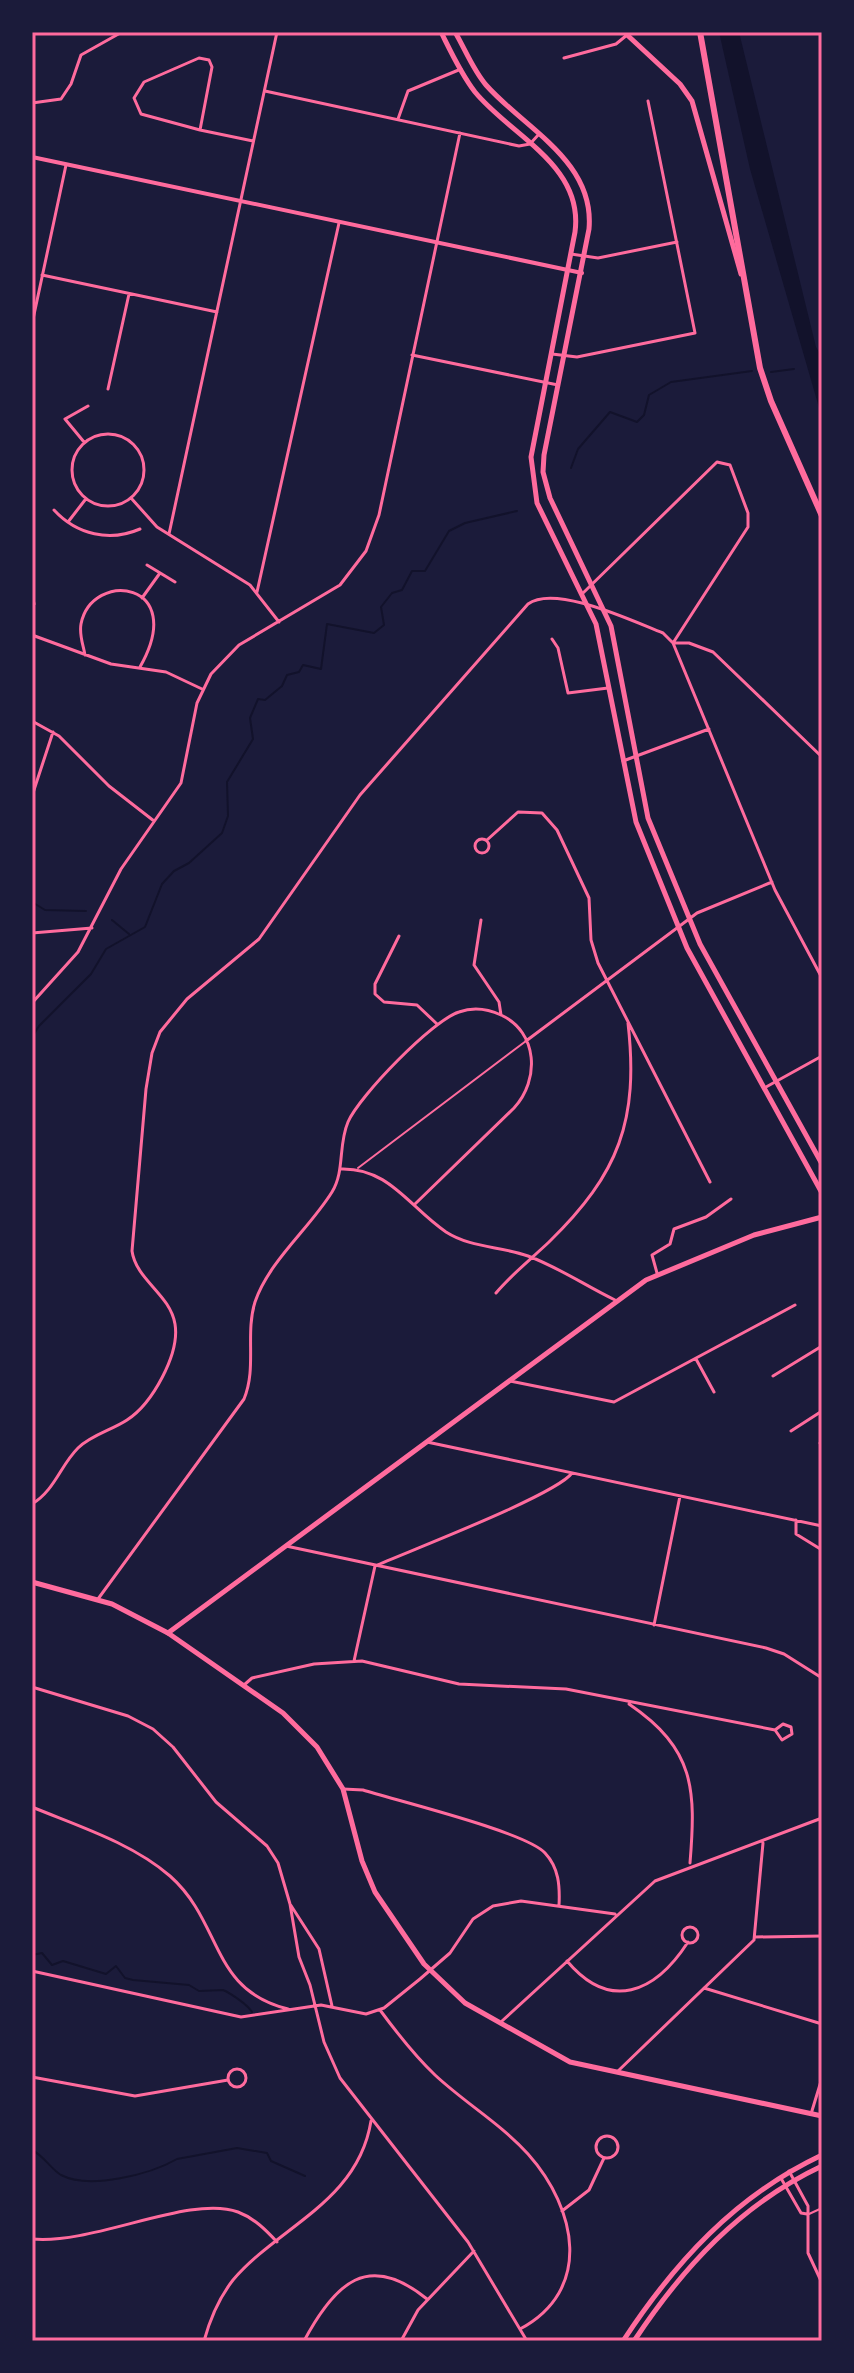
<svg xmlns="http://www.w3.org/2000/svg" width="854" height="2373" font-family="'Zilla Slab',serif">
	<style>
		.water { fill: #12122b }
		.lines { fill: none; stroke-linecap: round; stroke-linejoin: round }
		.stream { stroke: #12122b; stroke-width: 2 }
		.service { stroke: #ff6b9d; stroke-width: 2 }
		.minor { stroke: #ff6b9d; stroke-width: 3 }
		.tertiary { stroke: #ff6b9d; stroke-width: 4 }
		.secondary { stroke: #ff6b9d; stroke-width: 5 }
		.primary { stroke: #ff6b9d; stroke-width: 5 }
		.trunk { stroke: #ff6b9d; stroke-width: 6 }
		.neatline { fill: none; stroke: #ff6b9d; stroke-width: 3 }
	</style>
	<rect width="100%" height="100%" fill="#1b1b3a"/>
	<path class="water" d="M719 32H739L816 347 822 357V418L750 169Z"/>
	<g class="lines">
		<path class="stream" d="M771 372 794 369
			M571 468 578 449 610 412 637 422 644 415 649 395 671 382 752 371
			M32 902 45 910 86 911
			M112 920 129 934
			M32 1046V1037L39 1026 91 974 106 949 145 927 162 884 174 871 189 863 222 833 228 816 227 782 253 739 250 718 258 699 265 700 282 686 287 675 299 672 303 665 321 669 327 624 374 633 384 625 381 607 392 593 402 590 412 571H425L449 531 465 523 517 511
			M32 1955 42 1953 52 1965 63 1961 106 1974 116 1966 125 1978 133 1980 189 1985 199 1991 223 1990C230 1993 247 2004 252 2012
			M32 2150C44 2156 51 2169 61 2175 90 2190 151 2174 177 2159L237 2148 267 2153 271 2161 305 2176"/>
		<path class="service" d="M358 1168 526 1041
			M809 2214 822 2208"/>
		<path class="minor" d="M199 58 209 60 212 67 200 130 141 114 134 98 144 82Z
			M564 58 616 44 627 35
			M265 91 519 146 530 144 539 134
			M32 103 61 99 71 84 81 55 122 32
			M398 119 408 91 461 69
			M200 130 253 141
			M571 254 598 258 677 242
			M42 275 217 312
			M32 324 66 165
			M552 354 577 357 695 333 648 101
			M412 355 558 385
			M108 389 129 294
			M72 470a36 36 0 1 1 72 0a36 36 0 1 1-72 0Z
			M84 442 65 419 88 406
			M131 498 157 527 250 585 279 622
			M54 510C77 535 110 542 140 529
			M68 522 85 500
			M169 534 277 32
			M147 565 175 582
			M257 592 339 223
			M32 593 34 604
			M582 594 717 462 730 465 748 513V527L673 643 775 890 822 978
			M142 598 160 573
			M32 635 111 664 166 672 202 689
			M552 639 558 648 568 693 608 688
			M85 655C83 644 79 635 81 624 92 569 189 581 140 667
			M32 721 59 736 109 786 154 821
			M623 761 709 729
			M32 796 53 732
			M475 846a7 7 0 1 1 14 0a7 7 0 1 1-14 0Z
			M487 840 518 812 542 813 557 830 589 898 591 940 598 963 710 1182
			M481 920 474 965 499 1002 501 1015
			M32 933 92 928
			M399 936 375 984V994L384 1002 417 1005 437 1024
			M32 1003 78 952 121 869 181 783 197 703 211 674 239 645 340 585 366 551 379 515 460 133
			M526 1041 697 913 772 882
			M766 1087 822 1056
			M340 1169C389 1167 409 1207 446 1232 471 1248 500 1246 528 1256 558 1267 586 1286 615 1300
			M657 1273 652 1255 670 1244 674 1229 706 1217 731 1199
			M496 1293C512 1274 531 1259 549 1242 619 1174 639 1120 628 1023
			M696 1359 714 1392
			M773 1376 822 1346
			M510 1381 614 1402 795 1305
			M791 1431 822 1411
			M427 1442 822 1526
			M820 1443H822
			M32 1504C55 1490 60 1466 78 1448 91 1435 112 1430 127 1420 152 1404 180 1354 175 1324 170 1294 136 1280 132 1251L146 1089 152 1053 160 1032 187 999 259 939 360 795 528 604C555 584 632 621 663 633L673 643H689L713 652 822 757
			M796 1520V1534L822 1550
			M286 1546 766 1648 784 1654 822 1678
			M98 1599 244 1399C257 1368 245 1334 255 1302 269 1261 309 1229 332 1192 345 1171 338 1145 348 1122 359 1096 433 1020 459 1012 473 1007 488 1009 501 1015 538 1032 540 1080 514 1108L415 1204
			M654 1625 680 1496
			M354 1661 375 1566C409 1551 556 1495 572 1473
			M244 1685 252 1678 314 1664 362 1661 459 1684 566 1689 775 1730 782 1740 792 1734 791 1727 783 1724 775 1730
			M32 1687 128 1716 153 1729 173 1747 216 1802 267 1846 278 1863 290 1904 319 1949 332 2006
			M629 1704C695 1749 696 1789 690 1863
			M343 1789 363 1790C398 1801 526 1832 545 1853 559 1868 560 1886 559 1906
			M32 1807C78 1826 132 1843 170 1876 223 1923 210 1990 288 2009
			M290 1904 299 1957 310 1985 324 2042 340 2078 468 2242 527 2341
			M682 1935a8 8 0 1 1 16 0a8 8 0 1 1-16 0Z
			M755 1937 822 1936
			M567 1961C610 2012 655 1993 688 1942
			M32 1971 241 2017 321 2005 366 2014 384 2008 420 1979 450 1953 473 1919 493 1906 521 1901 615 1914
			M704 1988 822 2024
			M380 2010C397 2033 415 2056 435 2075 465 2103 501 2124 528 2154 577 2209 593 2290 520 2329
			M502 2021 655 1881 822 1818
			M228 2078a9 9 0 1 1 18 0a9 9 0 1 1-18 0Z
			M617 2072 754 1940 763 1843
			M32 2077 135 2096 228 2080
			M811 2114 822 2078
			M596 2147a11 11 0 1 1 22 0a11 11 0 1 1-22 0Z
			M789 2171 808 2206V2253L822 2283
			M782 2180 801 2213 807 2214
			M562 2211 589 2190 604 2158
			M32 2239C94 2245 190 2194 238 2212 254 2218 266 2230 277 2242
			M204 2341C210 2319 219 2298 233 2280 279 2226 358 2202 371 2121
			M304 2341C335 2283 368 2251 427 2299
			M401 2341 418 2310 474 2251"/>
		<path class="tertiary" d="M32 157 582 273"/>
		<path class="secondary" d="M441 32C451 52 461 74 475 92 511 136 584 165 575 232L531 457 537 503 596 624 636 822 687 948 822 1193
			M455 32C465 49 473 70 486 85 525 129 595 161 589 229L544 455 543 472 550 498 611 626 648 818 700 944 822 1164
			M624 32 680 84 692 101 741 274
			M168 1633 283 1713 317 1747 343 1789 362 1861 375 1892 424 1964 465 2003 570 2062 822 2116
			M623 2341C675 2262 735 2196 822 2155
			M634 2341C683 2267 741 2204 822 2166"/>
		<path class="primary" d="M32 1582 112 1604 168 1633 646 1280 754 1235 822 1217"/>
		<path class="trunk" d="M700 32 760 368 771 401 822 516"/>
	</g>
	<rect width="854" height="2373" fill="none" stroke="#1b1b3a" stroke-width="68"/>
	<rect x="34" y="34" width="786" height="2305" class="neatline"/>
</svg>
